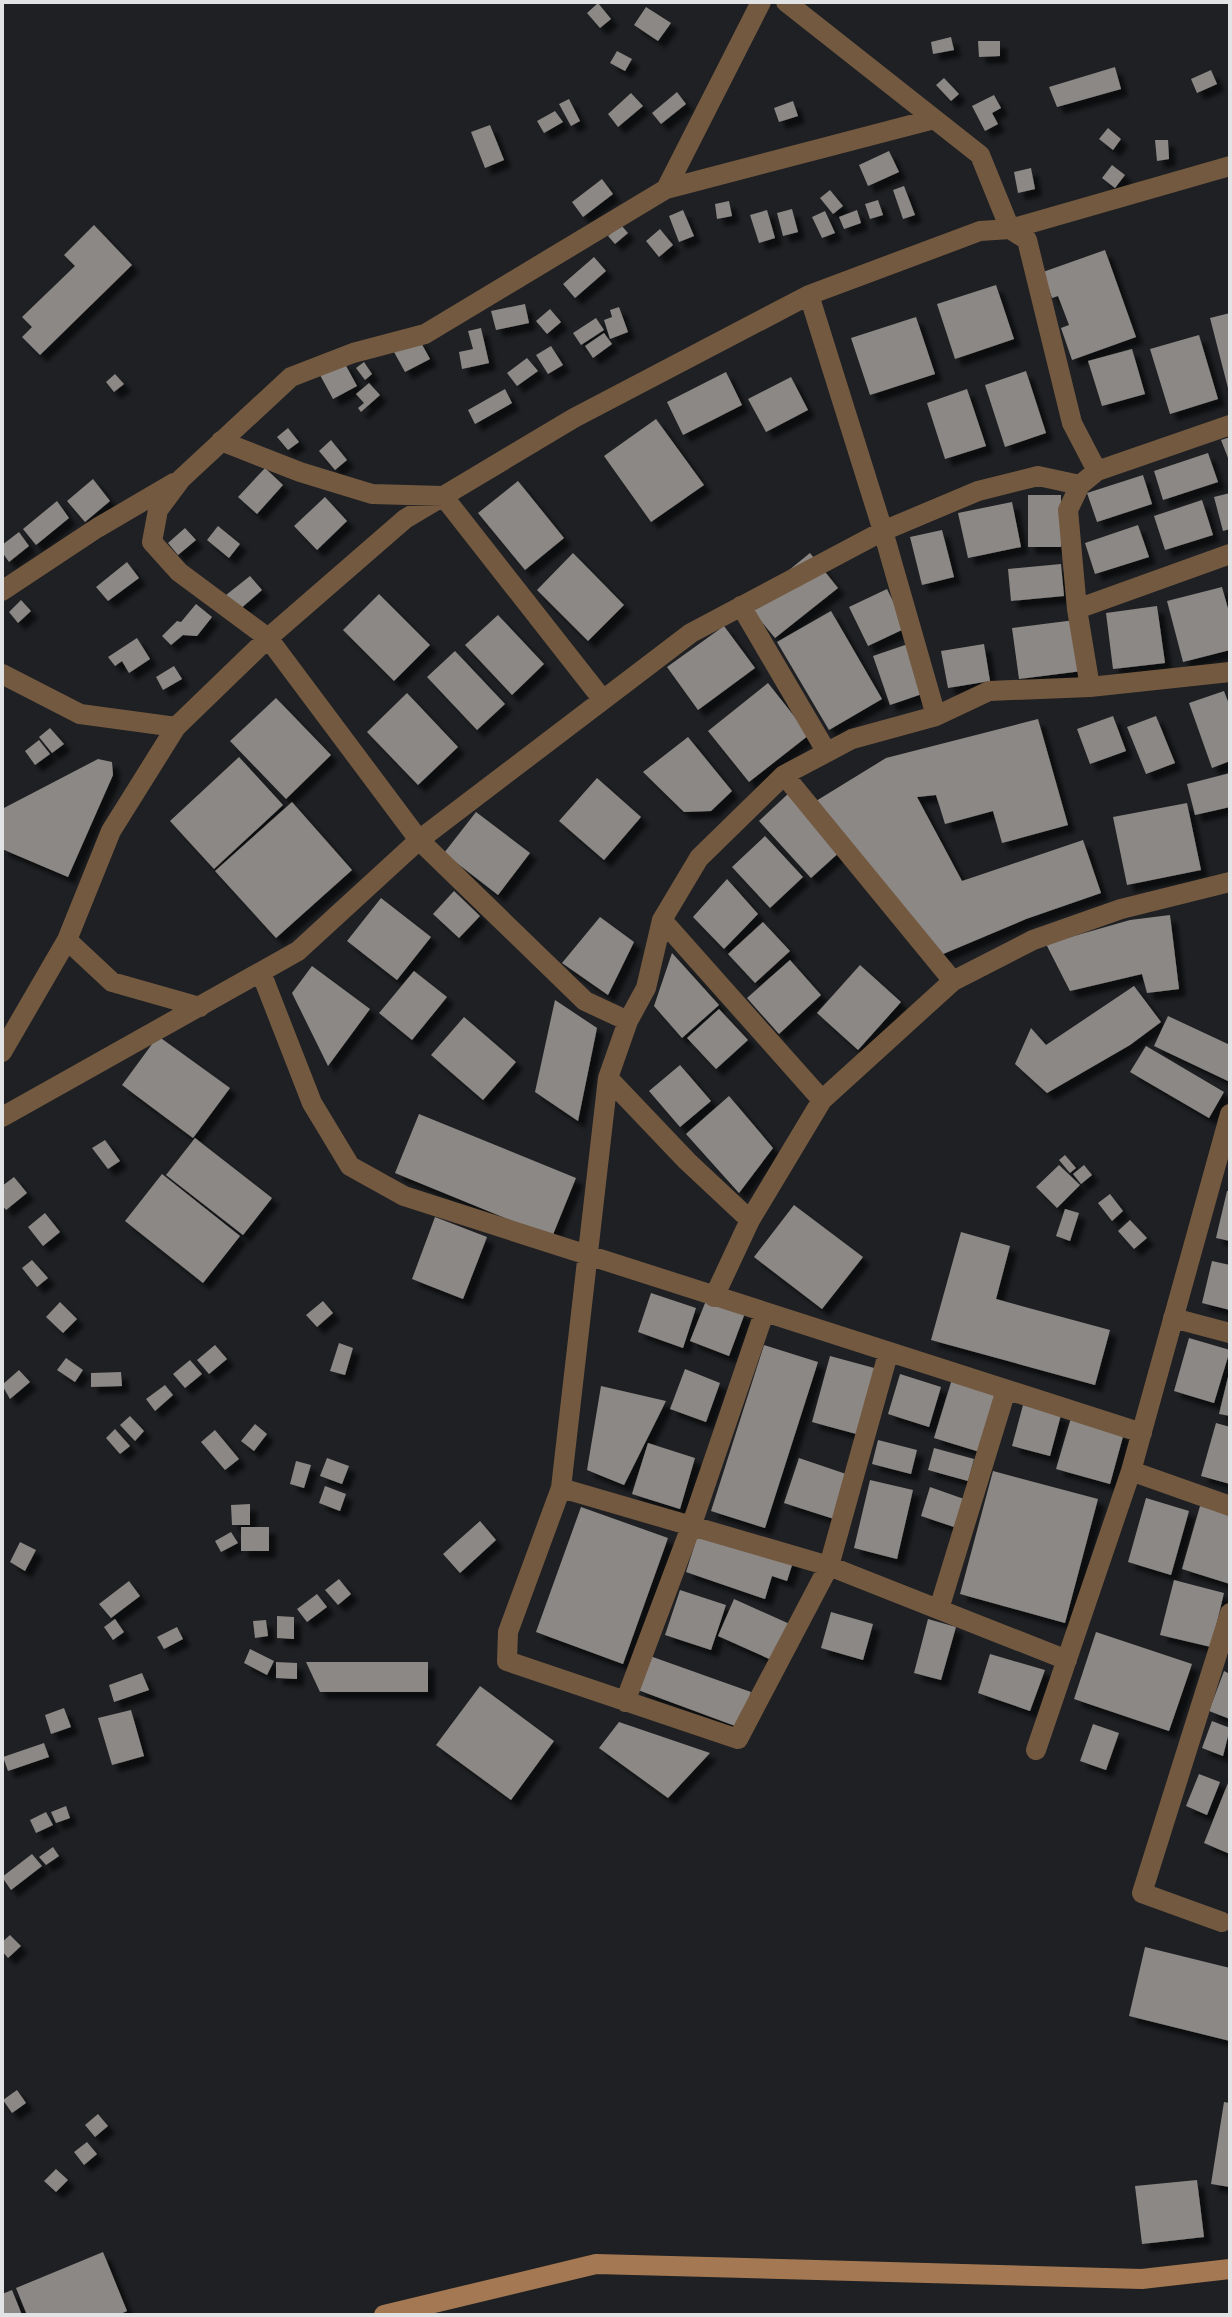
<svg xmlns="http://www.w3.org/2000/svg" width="1232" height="2317" font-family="Lora,serif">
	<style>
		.building { fill: #8c8885; filter: url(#shadow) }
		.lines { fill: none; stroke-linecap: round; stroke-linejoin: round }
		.street { stroke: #745941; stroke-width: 20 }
		.secondary { stroke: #a47852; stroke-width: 20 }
	</style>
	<defs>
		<filter id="shadow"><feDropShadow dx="7" dy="7" stdDeviation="2" flood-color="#0009"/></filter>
	</defs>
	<rect width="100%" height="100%" fill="#1e2023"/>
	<path class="building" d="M598 3 611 19 600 28 587 13Z
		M646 7 671 23 658 41 634 25Z
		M951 37 954 50 933 54 931 42Z
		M978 41H1000V56L979 57Z
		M617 51 632 59 625 71 610 63Z
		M1115 67 1121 89 1057 107 1049 87Z
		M1211 70 1217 84 1197 93 1191 79Z
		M944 78 959 94 951 101 936 85Z
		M677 92 686 104 661 124 652 113Z
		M631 93 643 106 618 127 608 114Z
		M994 95 1001 108 992 113 998 124 985 131 972 106Z
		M569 99 580 121 571 126 559 104Z
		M793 101 798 116 779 122 774 108Z
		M555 111 563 122 544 133 537 121Z
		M490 125 504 160 485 168 471 132Z
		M1108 128 1121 139 1113 150 1099 139Z
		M1155 140H1168L1169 159 1157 161Z
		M889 151 899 172 868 186 859 165Z
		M1112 165 1125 175 1115 188 1102 178Z
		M1031 168 1035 189 1018 193 1014 172Z
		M602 179 613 194 583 217 572 202Z
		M904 186 915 215 903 219 893 190Z
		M830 190 843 206 833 214 820 198Z
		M878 200 883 215 870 219 865 204Z
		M729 201 732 216 717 219 715 204Z
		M792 209 798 232 783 236 777 213Z
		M683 210 694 236 679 242 669 216Z
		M767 210 775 238 759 243 750 215Z
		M857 210 861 223 844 229 839 217Z
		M825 211 835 233 822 238 812 217Z
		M94 225 132 265 40 355 22 337 32 327 22 317 75 266 64 255Z
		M621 225 628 233 615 244 608 236Z
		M660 229 673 245 659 257 646 241Z
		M1105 250 1136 337 1072 360 1061 328 1069 325 1058 296 1052 298 1043 272Z
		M594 257 606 271 575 298 563 284Z
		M996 285 1014 339 955 359 937 304Z
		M525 304 529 323 496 330 491 311Z
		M619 307 628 332 610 339 604 320 612 317 610 310Z
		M550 309 561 322 547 334 536 321Z
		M1230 313V392H1229L1210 318Z
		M916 317 935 374 870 395 851 338Z
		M596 318 604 330 581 345 573 333Z
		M481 328 489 363 462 369 459 352 473 349 468 331Z
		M604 333 612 344 593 358 585 346Z
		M1199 335 1218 399 1170 414 1150 349Z
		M419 339 430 359 405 372 394 352Z
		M551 346 563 365 548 374 536 355Z
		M1132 349 1145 394 1102 406 1088 361Z
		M527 358 538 371 517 386 507 373Z
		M344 362 357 386 333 399 320 375Z
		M364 362 372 374 365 380 356 368Z
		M1026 371 1046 433 1005 447 985 385Z
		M726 372 742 405 683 435 667 402Z
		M115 374 124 384 114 392 106 382Z
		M791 377 808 410 766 432 748 399Z
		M369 383 380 395 361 412 358 408 364 403 356 394Z
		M505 389 512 403 475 424 468 410Z
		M967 389 986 446 945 459 927 403Z
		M656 419 704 485 651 522 604 456Z
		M288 428 299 442 288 450 277 437Z
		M1230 437V463L1221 440Z
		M331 440 347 460 335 470 319 451Z
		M1208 453 1218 482 1163 500 1154 471Z
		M265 468 283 485 257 514 238 497Z
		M1143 475 1152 504 1097 522 1087 493Z
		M93 479 110 501 85 522 67 501Z
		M518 481 564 538 525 570 478 513Z
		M1230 493V529L1223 531 1214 497Z
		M1028 495H1061V547H1028Z
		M325 497 347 521 317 550 294 526Z
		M1202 500 1213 535 1165 550 1154 516Z
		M57 501 69 518 36 545 23 529Z
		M1012 502 1021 547 968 558 958 513Z
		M1138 525 1149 557 1095 574 1085 543Z
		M218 526 240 544 229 558 207 540Z
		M185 528 196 540 178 555 168 543Z
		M942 530 954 577 922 585 910 537Z
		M19 532 29 546 9 562 2 552V545Z
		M573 553 624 605 588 641 537 590Z
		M810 553 838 588 775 638 747 604Z
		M127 562 139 578 108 601 96 587Z
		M1061 564 1064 596 1011 601 1008 569Z
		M250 576 262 590 239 610 226 595Z
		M1222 587 1230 616V650L1183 662 1167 601Z
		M887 589 906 628 868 646 849 607Z
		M379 594 430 645 394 681 343 630Z
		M21 600 31 611 18 623 9 612Z
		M196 604 212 617 197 636 183 635 171 645 162 636 177 621 181 622Z
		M1157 606 1165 663 1113 669 1106 613Z
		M831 611 882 699 829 730 777 642Z
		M498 615 544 664 512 695 465 645Z
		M1075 620 1082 671 1019 679 1012 628Z
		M724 626 755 668 698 710 667 667Z
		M137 638 150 659 129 673 122 661 115 666 108 657Z
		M908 644 925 693 890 705 873 656Z
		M984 644 990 681 948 688 941 651Z
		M455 651 505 704 477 730 427 677Z
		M174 666 182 679 163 690 156 677Z
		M768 683 809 735 749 782 708 731Z
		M1224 691 1230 707V761L1212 768 1189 703Z
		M407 693 458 747 418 785 367 732Z
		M276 698 331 755 286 799 230 741Z
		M1113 716 1126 751 1090 764 1077 729Z
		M1156 716 1175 763 1146 774 1127 727Z
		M1038 719 1068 825 1002 843 993 811 945 824 936 795 917 797 962 881 1083 840 1101 893 1026 919 936 957 816 801 886 758Z
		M50 728 64 744 52 753 39 737Z
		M688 737 732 791 711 811 684 812 643 772Z
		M39 740 50 754 35 765 25 751Z
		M239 757 283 805 214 869 170 821Z
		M98 759 112 762 113 775 68 877 2 849V809Z
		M1230 773V807L1195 815 1187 784Z
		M597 778 641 817 604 860 559 821Z
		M790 792 843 849 811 878 759 821Z
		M292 802 352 870 276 938 215 871Z
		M1187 803 1201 870 1127 885 1113 817Z
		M476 812 530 853 498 895 444 853Z
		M765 836 803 877 770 908 732 867Z
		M727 879 758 914 724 949 693 917Z
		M454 891 480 916 459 938 433 914Z
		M381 898 431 937 397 980 347 941Z
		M1170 915 1179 989 1147 993 1142 974 1070 991 1046 944 1130 920Z
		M600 917 634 942 608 995 562 963Z
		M763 922 790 951 755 983 728 954Z
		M672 953 719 1005 682 1038 654 1006Z
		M790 960 821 995 779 1034 747 998Z
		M860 965 901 1002 858 1050 817 1013Z
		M312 966 370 1009 328 1066 292 993Z
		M414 971 447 997 412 1040 379 1013Z
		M1134 986 1161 1022 1130 1045 1047 1093 1015 1064 1031 1028 1046 1045Z
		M555 1000 597 1028 578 1121 535 1092Z
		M719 1009 748 1040 716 1069 687 1038Z
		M1168 1016 1230 1045 1228 1081 1154 1046Z
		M464 1017 516 1062 483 1100 431 1055Z
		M158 1036 230 1088 193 1138 122 1085Z
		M1146 1046 1224 1092 1209 1118 1130 1072Z
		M680 1065 711 1101 680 1127 649 1091Z
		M729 1096 773 1148 739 1193 686 1134Z
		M419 1114 576 1178 552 1237 395 1173Z
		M195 1138 272 1198 243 1235 166 1175Z
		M105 1140 120 1161 108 1169 92 1148Z
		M1065 1155 1076 1168 1070 1173 1059 1160Z
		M1059 1165 1080 1185 1057 1208 1036 1187Z
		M1084 1165 1092 1175 1081 1184 1073 1174Z
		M162 1174 240 1236 203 1283 125 1221Z
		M14 1177 27 1193 6 1210 2 1205V1186Z
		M1227 1191H1230V1241L1216 1238Z
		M1110 1194 1123 1211 1112 1221 1098 1203Z
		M794 1205 863 1257 822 1309 754 1257Z
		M1065 1209 1079 1213 1070 1241 1056 1236Z
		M45 1213 60 1232 43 1246 28 1227Z
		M435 1217 487 1237 463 1299 412 1279Z
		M1130 1220 1147 1238 1134 1249 1118 1231Z
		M961 1232 1010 1246 996 1299 1110 1330 1095 1385 931 1340Z
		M32 1260 48 1278 37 1287 22 1268Z
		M1212 1261 1230 1265V1310L1202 1303Z
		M651 1293 696 1308 683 1348 638 1332Z
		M707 1298 745 1313 729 1356 690 1341Z
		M323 1301 333 1313 317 1327 306 1315Z
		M60 1302 77 1319 63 1333 46 1317Z
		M1189 1338 1230 1350 1214 1403 1174 1391Z
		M339 1343 353 1348 345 1375 330 1371Z
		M215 1345 227 1359 209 1374 197 1360Z
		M764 1345 818 1362 765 1528 711 1511Z
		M830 1356 878 1369 860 1435 812 1422Z
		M66 1358 83 1370 75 1382 57 1370Z
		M190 1360 202 1374 185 1388 173 1374Z
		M685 1369 720 1383 706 1422 670 1409Z
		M19 1370 30 1382 10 1399 2 1385Z
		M121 1372 122 1386 91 1387V1373Z
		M1229 1373H1230V1416L1219 1414Z
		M900 1374 941 1387 929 1427 888 1414Z
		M952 1379 1000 1393 983 1453 934 1438Z
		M165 1385 173 1395 155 1411 146 1399Z
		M601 1386 666 1401 624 1485 587 1470Z
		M1023 1405 1061 1415 1050 1456 1012 1446Z
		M130 1416 144 1431 135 1441 120 1425Z
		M1071 1418 1124 1433 1110 1484 1056 1469Z
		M1216 1423 1230 1427V1484L1201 1476Z
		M255 1424 267 1434 254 1451 241 1441Z
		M115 1429 130 1446 120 1454 106 1438Z
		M215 1430 239 1459 225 1470 201 1442Z
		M878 1440 917 1450 911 1474 872 1464Z
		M648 1443 695 1458 680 1509 632 1494Z
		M934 1448 974 1459 968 1481 928 1470Z
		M327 1458 349 1466 342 1484 320 1476Z
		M799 1458 849 1475 834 1519 784 1503Z
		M296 1461 311 1465 304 1488 290 1484Z
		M993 1471 1098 1499 1065 1623 960 1594Z
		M870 1480 913 1490 897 1559 854 1548Z
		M325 1486 346 1494 340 1511 319 1503Z
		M930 1487 964 1499 954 1527 921 1516Z
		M1146 1498 1189 1511 1171 1575 1128 1562Z
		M250 1504V1525H232L231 1505Z
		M1200 1506 1230 1515V1584L1182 1569Z
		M581 1507 668 1538 623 1664 536 1632Z
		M480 1521 496 1540 460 1573 443 1554Z
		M241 1527H269V1551H241Z
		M700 1528 794 1559 787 1581 772 1576 765 1599 686 1572Z
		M231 1532 238 1543 221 1552 215 1541Z
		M20 1542 36 1550 25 1571 10 1562Z
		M339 1579 351 1594 338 1605 325 1590Z
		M1174 1580 1224 1593 1211 1647 1160 1635Z
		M129 1581 140 1596 111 1618 99 1604Z
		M680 1590 726 1605 711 1650 665 1635Z
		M317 1594 327 1607 307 1622 297 1609Z
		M734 1599 792 1625 776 1662 718 1636Z
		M831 1612 873 1624 863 1660 821 1648Z
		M277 1616 294 1617V1639L277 1638Z
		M115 1619 124 1632 113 1640 104 1627Z
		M928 1619 956 1627 941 1680 914 1673Z
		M266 1620 268 1636 255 1638 253 1621Z
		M177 1627 183 1639 164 1649 157 1637Z
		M1096 1632 1192 1664 1169 1731 1074 1699Z
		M250 1649 274 1661 267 1675 244 1663Z
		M990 1654 1045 1670 1030 1711 978 1693Z
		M650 1656 751 1692 738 1727 638 1690Z
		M276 1662 297 1663V1679L276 1678Z
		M306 1662H428V1692H320Z
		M1224 1671 1230 1674V1719L1209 1711Z
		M142 1673 149 1690 114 1702 109 1685Z
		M480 1686 554 1741 511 1800 436 1745Z
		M64 1708 71 1727 51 1734 45 1715Z
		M131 1710 144 1756 112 1765 98 1718Z
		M1212 1721 1230 1728 1223 1756 1202 1748Z
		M619 1722 710 1753 668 1798 599 1748Z
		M1093 1724 1119 1733 1106 1770 1080 1761Z
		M44 1743 49 1757 8 1771 3 1757Z
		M1199 1774 1220 1782 1207 1815 1186 1806Z
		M1230 1778V1854L1204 1843Z
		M66 1806 70 1818 56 1823 51 1812Z
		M46 1812 53 1825 36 1833 30 1820Z
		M53 1847 59 1856 46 1865 39 1857Z
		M32 1854 42 1866 11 1890 2 1877Z
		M10 1935 21 1946 8 1958 2 1951V1942Z
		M1145 1947 1230 1968V2041L1129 2016Z
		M17 2090 26 2103 12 2113 3 2100Z
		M1224 2102 1230 2103V2187L1211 2184Z
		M98 2114 108 2126 95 2137 85 2125Z
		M87 2142 97 2154 84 2165 74 2152Z
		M56 2169 68 2180 56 2192 44 2181Z
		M1197 2180 1204 2237 1142 2244 1135 2186Z
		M103 2252 127 2311 118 2315H27L16 2288Z
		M12 2290 22 2315H2V2294Z"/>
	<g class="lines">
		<path class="street" d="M786 2 980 155 1010 229 1230 166
			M666 189 761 2
			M809 295 883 531 936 716
			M221 441 300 472 372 494 443 496 603 700
			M2 591 97 528 174 483
			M741 606 826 751
			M1077 609 1230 554
			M2 674 80 714 176 727
			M1090 687 1077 609 1068 510 1080 485 1097 471 1230 425
			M784 775 953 981
			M662 920 822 1100
			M262 975 312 1103 350 1166 404 1196 1142 1433
			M200 1007 112 982 67 940 111 831 176 727 268 638 405 519 574 418 809 295 980 231 1010 229 1027 240 1072 423 1097 471
			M628 1021 585 1001 419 840 268 638 179 572 152 542 158 510 181 479 291 377 353 353 425 334 666 189 934 119
			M2 1052 67 940
			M608 1078 687 1161 750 1220
			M2 1117 298 951 419 840 691 633 883 531 978 491 1038 476 1080 485
			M714 1297 750 1220 822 1100 953 981 1033 940 1121 909 1230 882
			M1173 1318 1230 1333
			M888 1354 829 1566 738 1739 507 1661 508 1632 561 1488 608 1078 628 1021 646 988 662 920 699 858 784 775 852 739 936 716 989 691 1090 687 1230 672
			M1131 1471 1230 1506
			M561 1488 829 1566 1067 1660
			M939 1609 1006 1390
			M625 1702 692 1524 764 1313
			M1036 1750 1131 1471 1230 1114
			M1222 1922 1142 1893 1230 1613"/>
		<path class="secondary" d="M384 2315 596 2264 1142 2279 1230 2269"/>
	</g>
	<rect width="1232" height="2317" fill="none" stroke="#e1e3e5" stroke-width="8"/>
</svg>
